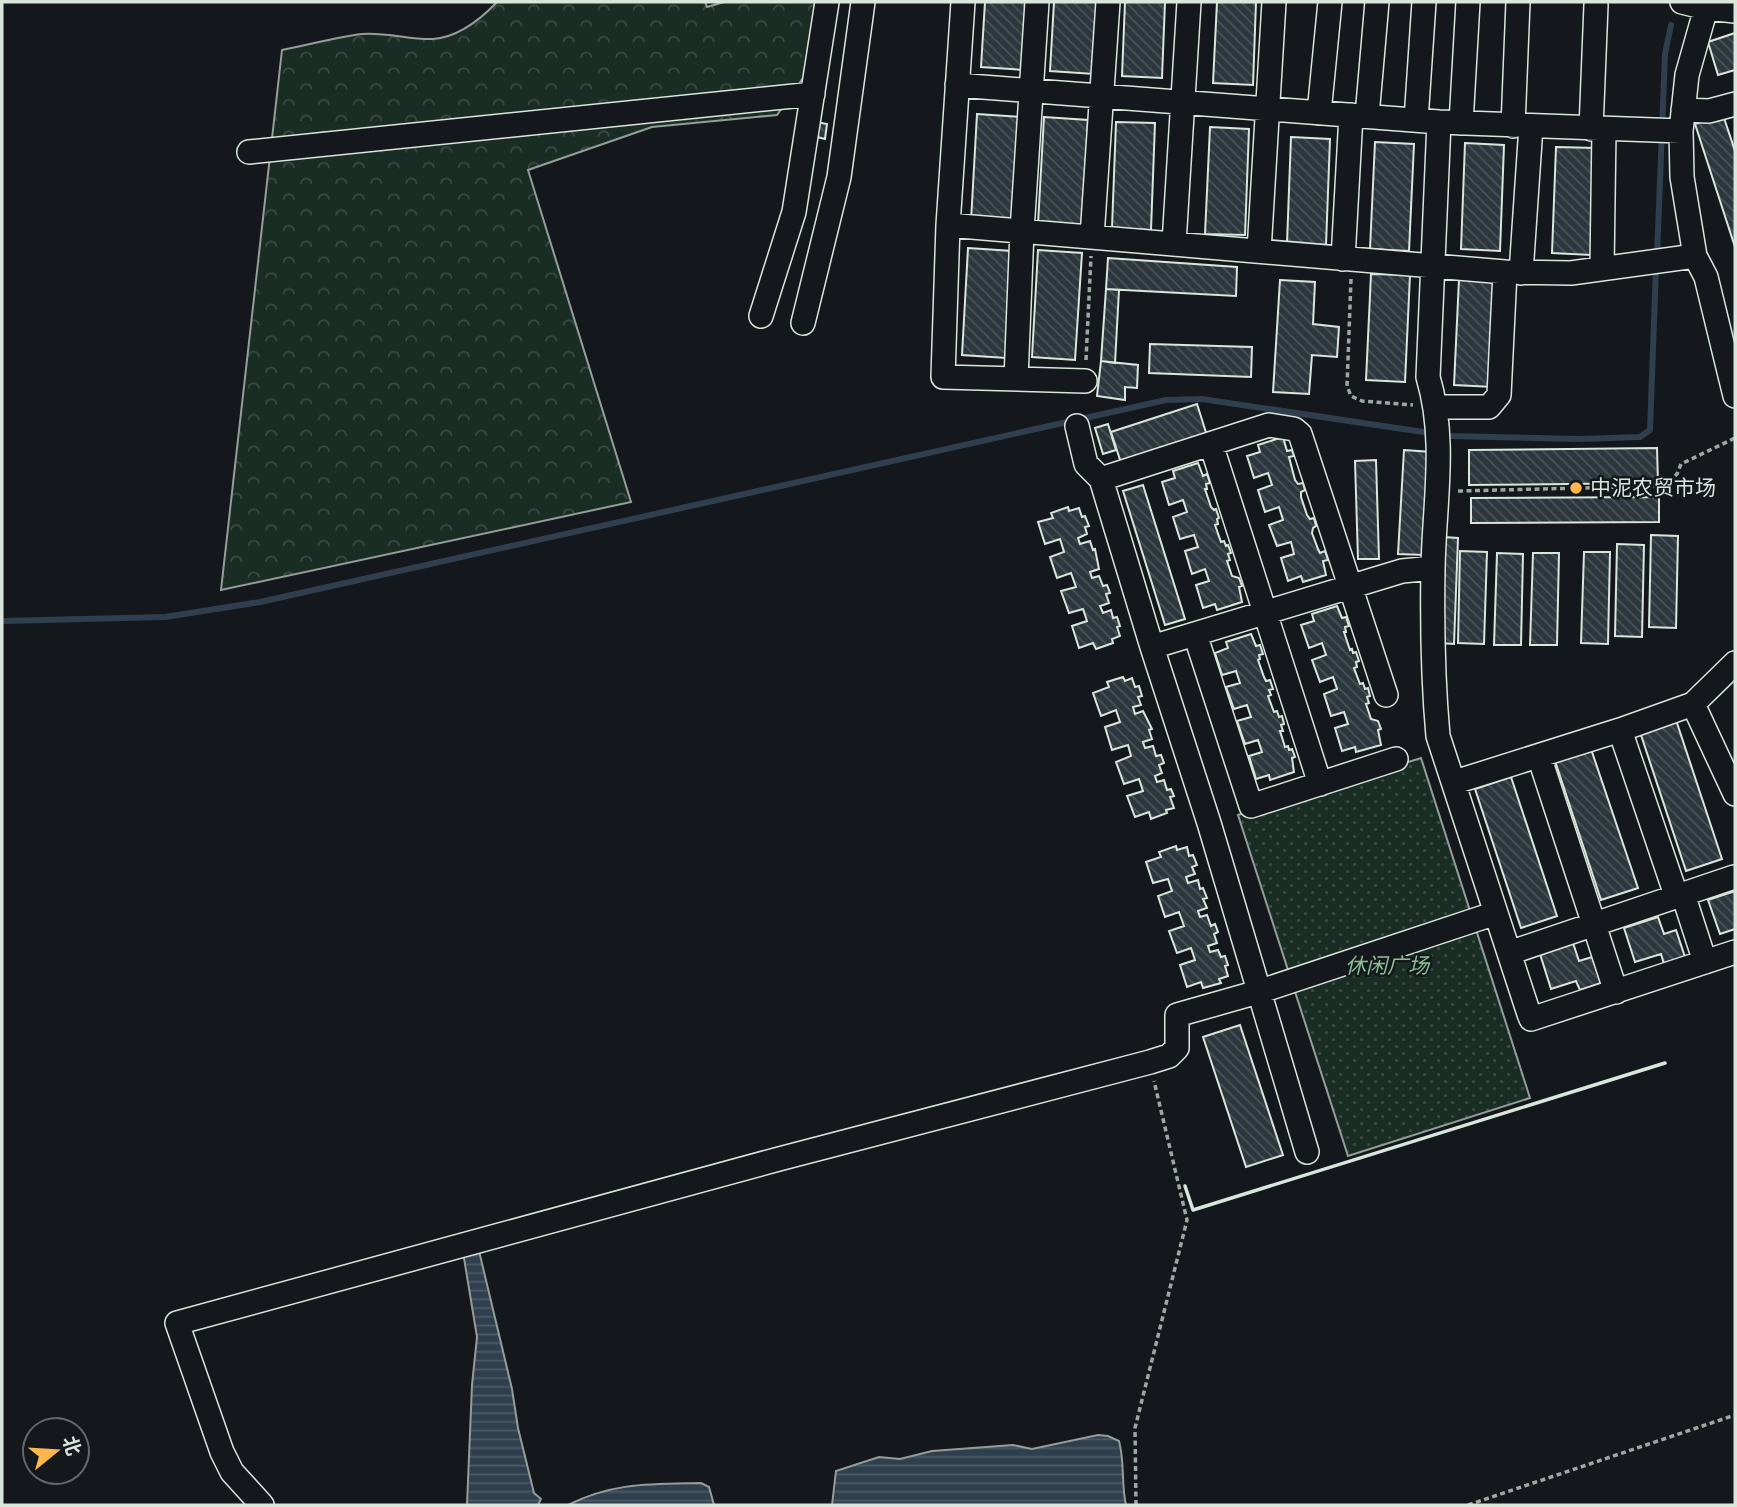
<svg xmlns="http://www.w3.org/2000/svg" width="1737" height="1507" font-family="'Crimson Pro','Noto Sans SC',serif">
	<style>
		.grass { fill: url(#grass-dots); stroke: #939e99; stroke-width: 2 }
		.forest { fill: url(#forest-crowns); stroke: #939e99; stroke-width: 2 }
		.water { fill: url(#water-rules); stroke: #939e99; stroke-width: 2 }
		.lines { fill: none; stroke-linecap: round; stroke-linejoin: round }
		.stream { stroke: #2f3f4d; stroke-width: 6 }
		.building { fill: url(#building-back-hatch); stroke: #d8e6dc; stroke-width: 2 }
		.minor-casing { stroke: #d8e6dc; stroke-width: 26 }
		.path { stroke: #9da8a2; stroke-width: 3.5; stroke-dasharray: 5 3.5; stroke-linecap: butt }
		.minor { stroke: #14181c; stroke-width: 23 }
		.wall { stroke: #d8e6dc; stroke-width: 3.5 }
		.poi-dot { fill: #ffb74d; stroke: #14181c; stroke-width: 2.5 }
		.labels { text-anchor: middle; stroke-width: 5; stroke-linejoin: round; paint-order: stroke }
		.poi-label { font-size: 21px; fill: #d8e6dc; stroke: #14181c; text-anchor: start }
		.park-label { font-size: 21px; font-style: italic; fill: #8ac095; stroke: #14181c }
	</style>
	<defs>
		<pattern id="grass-dots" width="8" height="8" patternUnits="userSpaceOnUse" patternTransform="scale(1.75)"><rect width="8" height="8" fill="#1a2d24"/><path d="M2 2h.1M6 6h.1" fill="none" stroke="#3b4b43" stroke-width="1.8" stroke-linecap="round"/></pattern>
		<pattern id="forest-crowns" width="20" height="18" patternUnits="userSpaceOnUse" patternTransform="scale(1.75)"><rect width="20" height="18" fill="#1a2d24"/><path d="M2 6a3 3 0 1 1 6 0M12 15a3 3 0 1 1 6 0" fill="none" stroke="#3b4b43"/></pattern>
		<pattern id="water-rules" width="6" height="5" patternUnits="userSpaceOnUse" patternTransform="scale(1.75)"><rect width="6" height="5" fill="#2f3f4d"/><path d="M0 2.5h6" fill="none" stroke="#4c5b66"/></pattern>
		<pattern id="building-back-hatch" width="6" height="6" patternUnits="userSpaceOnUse" patternTransform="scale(1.75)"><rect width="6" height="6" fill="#2c363c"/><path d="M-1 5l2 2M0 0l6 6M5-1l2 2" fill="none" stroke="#4a5358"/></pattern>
	</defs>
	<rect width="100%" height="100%" fill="#14181c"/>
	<path class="grass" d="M1421 758 1530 1098 1348 1156 1238 815Z"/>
	<path class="forest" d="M497 2H705L707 7 724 2H818L805 75 777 115 652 127 528 170 631 502 221 590 282 50C309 45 336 37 362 34 386 32 411 40 433 39 458 37 480 20 497 2Z"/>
	<path class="water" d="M479 1251 512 1389 518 1428 534 1493 541 1499 538 1505H467L472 1385 477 1337 463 1252Z
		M1098 1435 1108 1436 1119 1441C1125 1463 1121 1484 1126 1505H832L836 1471 879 1457 900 1459 932 1451 1013 1445 1032 1449Z
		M701 1483 709 1487 714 1505H568C613 1482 653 1484 701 1483Z"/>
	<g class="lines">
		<path class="stream" d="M1657 257 1665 54 1671 25
			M2 621 165 617 260 602 1166 400 1202 399 1450 436 1580 439 1640 437 1650 430 1656 267"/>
	</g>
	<path class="building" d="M985 2H1029L1025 70 981 67Z
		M1054 2H1098L1094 74 1050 71Z
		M1125 2H1165L1162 78 1122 76Z
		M1217 2H1256L1253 85 1213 83Z
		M1735 33V70L1718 75 1708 42Z
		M977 114 1021 117 1015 224 971 221Z
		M1723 115 1735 151V247L1695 124Z
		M1044 117 1088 120 1082 227 1038 224Z
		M816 122 827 124 825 139 813 136Z
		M1116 122 1155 123 1151 230 1112 228Z
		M1210 127 1249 129 1245 235 1205 234Z
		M1291 137 1330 139 1326 245 1287 243Z
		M1375 142 1414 144 1409 251 1370 249Z
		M1465 143 1504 145 1500 251 1461 249Z
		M1556 147 1596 148 1591 255 1552 253Z
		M968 248 1012 251 1006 358 962 355Z
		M1038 250 1082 253 1075 360 1032 357Z
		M1108 258 1237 267 1236 296 1106 289Z
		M1371 274 1410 275 1405 382 1366 380Z
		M1459 279 1498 280 1493 387 1454 385Z
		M1280 280 1315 282 1313 324 1339 327 1337 357 1312 355 1309 394 1273 392Z
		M1106 289 1119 290 1115 363 1101 361Z
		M1150 344 1252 347 1251 377 1149 373Z
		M1101 361 1138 365 1137 388 1125 387V400L1097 396Z
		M1197 404 1209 442 1123 469 1111 432Z
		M1108 424 1116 450 1103 454 1095 428Z
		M1283 437 1287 451 1292 450 1294 456 1289 457 1295 480 1298 484 1303 483 1305 490 1301 492V497L1307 515 1310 519 1314 518 1316 526 1313 528 1312 533 1318 549 1320 553 1325 551 1328 560 1323 561 1326 575 1303 582 1301 576 1288 581 1281 558 1294 554 1291 542 1277 546 1269 525 1283 520 1279 507 1265 512 1258 490 1272 485 1268 473 1254 478 1247 456 1260 452 1258 445Z
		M1657 448 1658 483 1469 485V450Z
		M1404 450 1432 452 1425 555 1398 554Z
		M1376 460 1379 559H1358L1355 461Z
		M1198 463 1203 476 1207 474 1210 483 1206 484 1207 489H1205L1211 507 1214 510 1216 509 1219 518 1217 519 1218 524 1215 525 1221 542 1224 541 1226 546 1228 545 1231 553 1228 554 1230 560 1227 561 1232 576 1239 578 1242 586 1239 587 1242 602 1217 610 1215 604 1203 608 1196 585 1209 581 1205 569 1192 574 1185 551 1198 547 1194 535 1180 539 1173 517 1187 512 1183 500 1169 505 1162 482 1175 478 1173 471Z
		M1143 485 1185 619 1165 625 1123 491Z
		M1659 497V522L1471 523V498Z
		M1068 507 1069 511 1079 508 1082 517 1085 516 1089 526 1085 527 1087 534 1078 538 1080 544 1090 541 1093 550 1095 549 1099 569 1090 572 1092 578 1099 576 1103 586 1107 585 1110 593 1106 594 1109 603 1100 606 1103 613 1111 610 1113 618 1117 617 1120 626 1117 627 1120 636 1112 639 1113 643 1096 649 1093 643 1079 648 1072 626 1087 621 1083 609 1069 613 1061 591 1076 587 1071 573 1057 578 1050 557 1064 552 1060 539 1045 544 1038 522 1053 518 1051 513Z
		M1651 535 1678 536 1676 628 1649 627Z
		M1443 537 1458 538 1454 644 1439 643Z
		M1617 544 1644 545 1642 637 1615 636Z
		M1460 551 1487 552 1484 644 1458 643Z
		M1584 552H1610L1608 644 1581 643Z
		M1497 553 1523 554 1521 645H1494Z
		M1533 553H1559L1557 645H1530Z
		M1337 606 1342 618 1346 617 1349 626 1345 627 1346 632H1344L1350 650 1352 649 1353 653 1356 652 1359 661 1356 662 1357 667 1354 668 1360 684 1363 683 1365 689 1368 688 1370 696 1367 697 1369 703 1366 704 1371 719 1378 721 1381 729 1378 730 1381 745 1356 752 1355 747 1342 751 1335 728 1348 724 1344 712 1331 716 1324 694 1337 689 1333 677 1320 682 1312 660 1326 655 1322 643 1309 648 1301 625 1314 621 1312 614Z
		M1251 634 1256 646 1260 645 1263 654 1259 655 1260 659 1258 660 1264 677 1266 681 1270 680 1273 689 1269 690 1271 695 1268 696 1274 712 1277 711 1279 717 1282 716 1284 724 1281 725 1283 731H1280L1285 747 1288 746 1289 750 1292 749 1295 757 1292 758 1294 772 1270 780 1269 775 1256 779 1249 756 1262 752 1258 740 1245 744 1237 721 1251 717 1247 705 1234 709 1226 687 1240 683 1236 671 1222 675 1215 653 1228 648 1226 642Z
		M1123 677 1125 681 1132 678 1135 687 1139 686 1142 696 1138 697 1141 705 1133 707 1135 714 1143 711 1152 729 1149 730 1152 739 1143 742 1145 748 1153 746 1156 756 1161 755 1164 763 1159 765 1162 773 1155 776 1157 782 1164 780 1167 790 1171 789 1174 796 1170 797 1174 808 1166 810 1167 813 1151 819 1149 812 1135 817 1127 796 1143 791 1139 779 1124 784 1116 762 1131 756 1128 745 1112 750 1105 727 1120 722 1116 710 1101 716 1093 693 1109 687 1107 682Z
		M1676 720 1722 859 1686 871 1640 732Z
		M1591 749 1638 888 1601 900 1555 761Z
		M1511 777 1557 916 1521 928 1475 789Z
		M1176 846 1177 850 1187 847 1189 856 1193 855 1197 865 1192 867 1195 874 1186 877 1188 883 1198 880 1200 889 1203 888 1207 898 1203 899 1207 908 1198 911 1200 917 1207 915 1211 926 1215 924 1218 932 1214 934 1217 943 1208 946 1210 952 1218 950 1221 957 1225 956 1228 965 1225 966 1228 976 1219 979 1221 983 1203 988 1201 982 1187 987 1180 965 1195 960 1191 948 1177 953 1169 931 1184 926 1179 912 1165 917 1158 896 1172 891 1168 879 1153 883 1146 862 1161 857 1159 852Z
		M1735 891V929L1720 934 1708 900Z
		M1658 917 1664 934 1676 930 1685 957 1664 964 1661 954 1635 962 1624 928Z
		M1573 943 1579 961 1592 957 1601 983 1580 990 1576 981 1551 989 1540 954Z
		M1240 1025 1283 1155 1246 1167 1203 1037Z"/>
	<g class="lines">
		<defs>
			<path id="minor" d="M963 2 948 225 943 377 1085 381
				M1682 2 1706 8 1735 11
				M1706 8 1687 75 1681 131 1682 177 1695 256 1706 277 1735 396
				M957 85 1439 122 1681 131
				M1683 110 1709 111 1735 104
				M1319 113 1330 2
				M1367 116 1377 2
				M1416 120 1424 2
				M1439 122 1428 377C1447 441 1434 504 1433 569 1432 624 1433 681 1438 736L1529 1014 1531 1019 1735 952
				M1461 123 1468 2
				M1513 126 1518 2
				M1591 129 1596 5
				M249 152 813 94
				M948 225 1505 272 1571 273 1695 256
				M1092 237 1108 2
				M1174 243 1189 2
				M1259 251 1274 2
				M1343 259 1351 115
				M1602 269 1604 130
				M1521 273 1531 126
				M761 316 794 212 827 2
				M803 323 839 177 863 2
				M1016 379 1022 231 1037 2
				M1437 407H1489L1499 395 1505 272
				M1077 426 1086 464 1101 479 1152 647 1209 823 1307 1152
				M1211 444 1320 784
				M1101 479 1269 425 1294 429 1300 434 1386 695
				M1195 634 1251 806 1396 759
				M1152 647 1402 571 1433 568
				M1693 704 1735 794
				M1620 730 1676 895
				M1539 756 1616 992
				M1455 782 1620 730 1693 704 1735 663
				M1683 894 1705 962
				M1509 953 1734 877
				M262 1505 232 1472 222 1452 177 1323 779 1159 1150 1062 1169 1056 1177 1048V1015L1258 992 1496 913"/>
		</defs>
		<use href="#minor" class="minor-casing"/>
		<path class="path" d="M1351 279 1347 386 1351 396 1362 401 1413 405
			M1086 360 1091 256
			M1458 491 1664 486 1677 474 1681 464 1735 438
			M1136 1505 1135 1428 1187 1220 1154 1081
			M1468 1505 1735 1415"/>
		<use href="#minor" class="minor"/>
		<path class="wall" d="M1185 1186 1193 1210 1665 1063"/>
	</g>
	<circle class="poi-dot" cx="1576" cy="488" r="7"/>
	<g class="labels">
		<g class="poi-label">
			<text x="1590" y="495">中泥农贸市场</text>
		</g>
		<g class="park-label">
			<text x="1387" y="973">休闲广场</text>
		</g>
	</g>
	<rect width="1737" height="1507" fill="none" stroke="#d8e6dc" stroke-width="7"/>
	<g transform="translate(56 1451) rotate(72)"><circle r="33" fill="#14181c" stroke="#626a69" stroke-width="2"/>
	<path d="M0-5L12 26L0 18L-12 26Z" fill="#ffb74d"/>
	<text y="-10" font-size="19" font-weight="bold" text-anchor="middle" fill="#d8e6dc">北</text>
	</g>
</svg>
